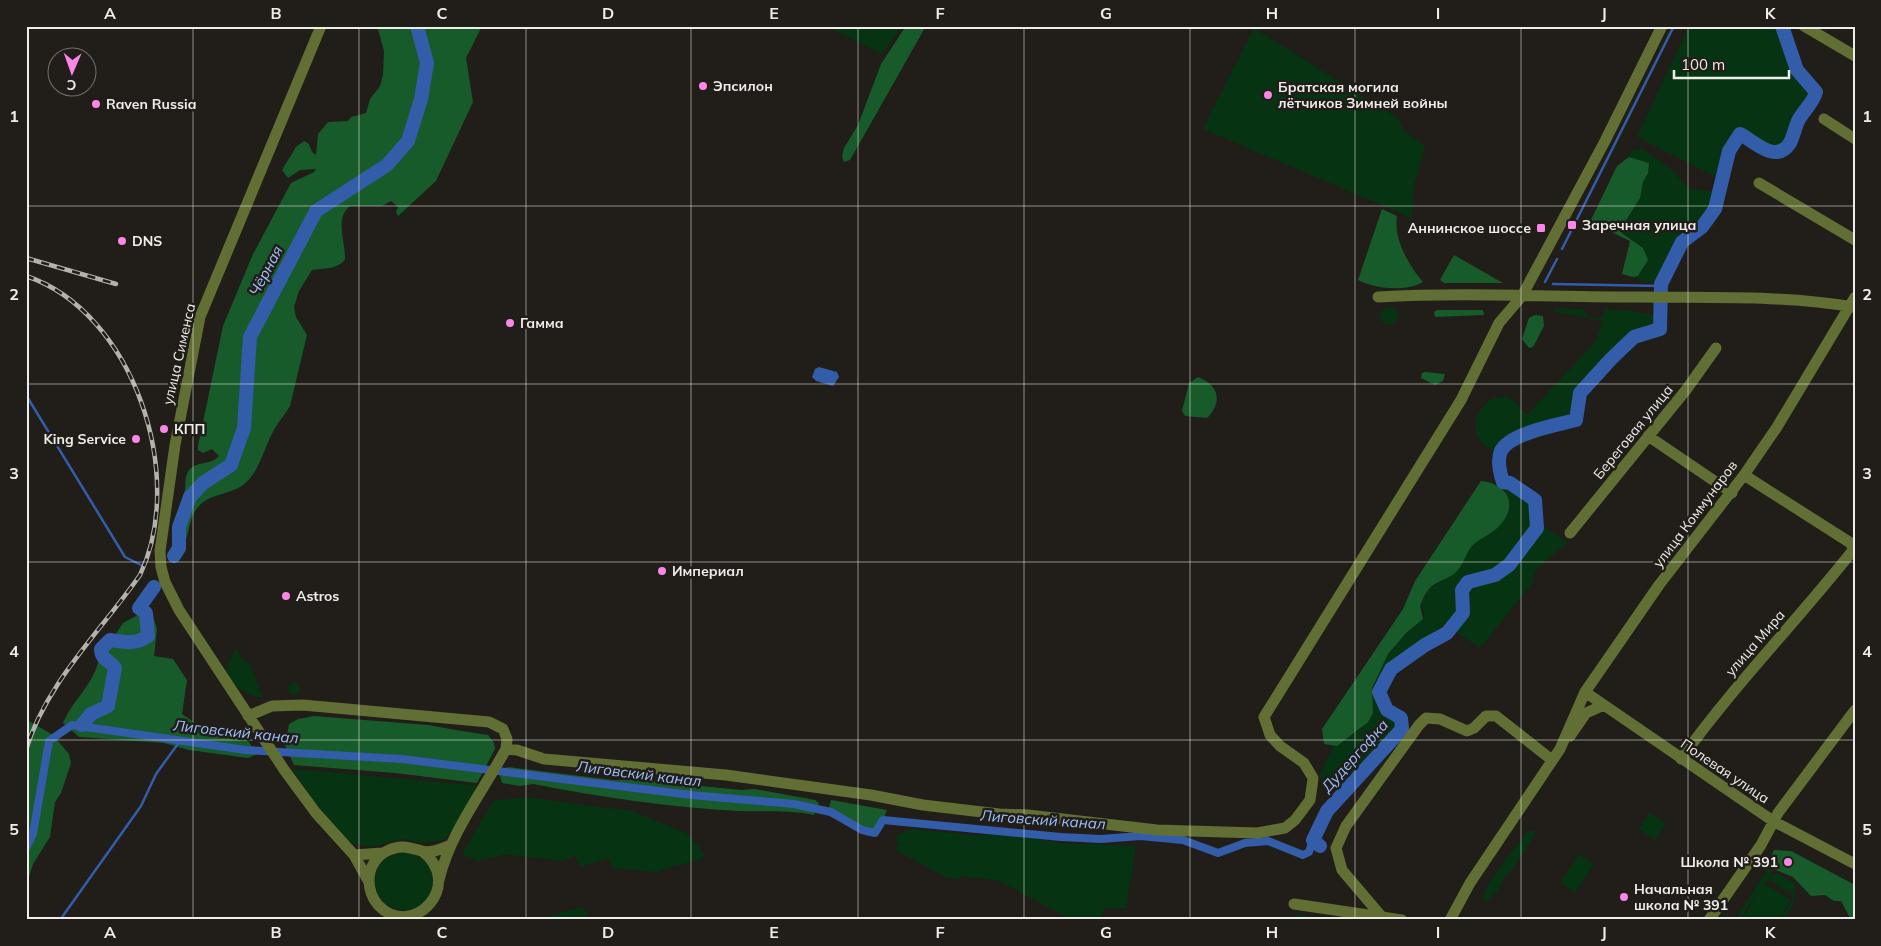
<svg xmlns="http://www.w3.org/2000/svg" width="1881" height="946" font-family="Mulish,sans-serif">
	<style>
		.green { fill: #063413 }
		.forest { fill: #175b2a }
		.water { fill: #335da8 }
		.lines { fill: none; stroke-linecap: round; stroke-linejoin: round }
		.stream { stroke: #335da8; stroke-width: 2.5 }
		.canal { stroke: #335da8; stroke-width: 8 }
		.river { stroke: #335da8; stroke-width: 14 }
		.minor { stroke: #626f34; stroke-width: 11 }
		.rail-casing { stroke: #b4b2ae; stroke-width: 4.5 }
		.rail { stroke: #211d19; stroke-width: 2.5; stroke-dasharray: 8; stroke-linecap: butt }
		.grid { fill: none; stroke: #efedea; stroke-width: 1; stroke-opacity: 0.55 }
		.poi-dot { fill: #f987e8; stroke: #211d19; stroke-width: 2 }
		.labels { text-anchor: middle; stroke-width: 5; stroke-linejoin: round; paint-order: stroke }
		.poi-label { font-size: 14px; font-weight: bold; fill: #efedea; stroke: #211d19; text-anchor: start }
		.street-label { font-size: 14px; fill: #efedea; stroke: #211d19 }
		.water-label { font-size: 15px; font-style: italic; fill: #9dc1fe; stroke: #211d19 }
		.neatline { fill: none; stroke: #efedea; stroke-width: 2 }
		.grid-label { font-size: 16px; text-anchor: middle; font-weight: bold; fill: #efedea }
	</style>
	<rect width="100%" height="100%" fill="#211d19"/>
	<path class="green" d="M826 26H902L882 54Z
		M1689 26H1778L1790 71 1804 86 1808 95 1787 139 1779 146C1762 147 1752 131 1734 131L1723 162 1714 176 1637 137Z
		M1254 28 1398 118 1404 131 1425 146 1413 190 1412 218 1203 129Z
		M1642 148 1673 171 1688 188 1715 192 1706 215 1672 246 1657 280 1644 283 1633 277 1638 276 1644 269 1632 239 1623 234 1620 230 1642 190 1643 182 1648 173 1649 163 1629 157 1631 150Z
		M1380 316a9 9 0 1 1 18 0a9 9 0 1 1-18 0Z
		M1554 308 1584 309 1588 317 1602 319 1605 309 1631 311 1653 315V329L1629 336 1585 383 1578 394 1573 419 1514 435 1500 449 1494 451C1453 432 1489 385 1511 399 1517 402 1522 411 1527 415L1596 341 1602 321 1555 312Z
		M1508 486C1525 495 1531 505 1535 524L1499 569 1473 576 1463 582 1459 589 1457 615C1436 635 1366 664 1377 700 1379 708 1391 717 1396 724 1398 740 1379 751 1368 761 1358 770 1350 781 1341 791L1319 776 1333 747 1337 746 1373 704C1367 685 1392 645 1407 632 1415 626 1422 623 1425 613L1420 606 1429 588 1436 585C1448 572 1460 558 1473 545 1491 527 1519 523 1504 489Z
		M1541 525 1568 542 1536 569 1532 583 1480 648 1456 632 1451 635 1450 631C1466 612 1467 625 1464 596L1471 585 1494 578 1508 569Z
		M236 648 243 660 249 662 263 698C251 698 224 682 227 666 229 660 234 654 236 648Z
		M288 689a6 6 0 1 1 12 0a6 6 0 1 1-12 0Z
		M292 769 480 786 457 827 443 840 426 843 403 839 370 847 348 842 313 801Z
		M525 797 632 811 688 834 703 853V858L656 872 612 868 609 858 580 867 576 856 561 861 505 854 478 861 462 854 493 801Z
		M1649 813 1666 823 1655 840 1639 829Z
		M911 829 973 835H1012L1062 843 1136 846 1126 908H1105L1099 920H1072L997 880 960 876 959 879 947 878 897 851 896 847 900 846 895 837Z
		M1528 831H1534L1535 834 1514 867 1506 875 1498 890 1486 902 1483 898C1487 879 1515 849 1528 831Z
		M375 881a29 29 0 1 1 58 0a29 29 0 1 1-58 0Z
		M1579 854 1594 864 1575 893 1560 883Z
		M1768 868 1772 871 1769 876 1777 873 1795 884C1794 903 1795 903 1784 920H1780L1792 901V892L1789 893 1772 882 1773 879 1764 883 1791 900 1779 920H1741L1763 884 1739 920H1735Z
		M581 907 585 909 588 920H535Z
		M1295 914 1301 915 1337 920H1293Z"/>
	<path class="forest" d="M377 26H482L466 58 473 102 436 181 398 216 396 212 398 207 391 201 382 206H350C334 219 346 242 345 259 338 270 323 268 312 270L299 291 294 307 296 317 307 335 290 406C285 415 277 423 273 432 264 448 259 473 243 485 231 494 209 494 199 506 187 519 191 535 183 544L174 539C175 522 180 510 184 494 187 485 183 475 191 468 200 461 211 465 219 456L212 449 203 453 198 450V446L223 326 253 254 291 183 314 172 316 169 300 170 288 178 282 170 296 147 304 141 309 144 312 152 316 155 318 134 328 122 348 121 351 117 366 113 370 99 380 86 383 75 384 51Z
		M906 26H926L850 160 844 162 842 157 844 148 858 125 881 64Z
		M1629 157 1649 163 1648 173 1643 182 1640 198 1620 230 1623 234 1643 248 1648 260 1638 276 1633 277 1622 274 1630 241 1590 222 1617 166Z
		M1382 209 1397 216C1393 238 1409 266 1423 282 1406 292 1375 289 1358 280Z
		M1454 255 1503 283H1444L1440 280Z
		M1437 310H1483L1484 315 1435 317 1434 312Z
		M1535 315 1543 316 1544 326 1533 347 1529 348 1522 339 1529 318Z
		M1425 372 1445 374 1443 381 1435 385 1421 378 1422 373Z
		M1198 377C1219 385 1223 402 1207 418L1185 416 1182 411 1189 383Z
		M1481 481C1511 484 1519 509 1496 529 1489 535 1481 538 1474 544 1467 550 1465 560 1460 567 1452 580 1438 579 1429 589 1425 593 1422 601 1420 606L1423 619 1406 633 1388 654 1372 688 1373 713 1368 722 1337 746 1324 744 1322 729 1403 609 1415 581Z
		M147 610 152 613 157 629 154 656 173 659 187 680 182 714 195 723 210 725 221 732 236 734 247 739 257 754 248 758 189 750 164 743 79 737 63 723C75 695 99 682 100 648L111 641 123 623Z
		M314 716 428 725 456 730 488 735 494 743 495 749 477 783 395 773 294 765 285 745 289 724 298 719Z
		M27 720 53 735 69 754 71 763 61 793 55 802 50 837 33 864 26 887Z
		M507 767 613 780H641L741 790 755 789 815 800 819 803 814 815C789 810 764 812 738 811 669 807 600 797 533 784L520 786 502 783 500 776Z
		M831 800 887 810 879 830 868 836 827 815Z
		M1774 850 1791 851 1855 885V920H1851L1841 901H1834L1825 895 1811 896 1793 877 1771 868 1767 864Z"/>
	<path class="water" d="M819 367 837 372 839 377 833 386 816 381 812 377 815 369Z"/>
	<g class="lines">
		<path class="stream" d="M1562 249 1674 26
			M1545 282 1557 259
			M1553 284 1661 286
			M26 395 125 557 141 565
			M60 920 141 806 156 774 180 741"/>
		<path class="canal" d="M26 848 33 834 49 741 72 725 246 750 402 759 691 795 794 804 831 812 862 830 875 833 883 820 1061 837 1101 839 1140 836 1183 840 1218 853 1245 843 1268 841 1303 855 1309 852 1313 840"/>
		<path class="river" d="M174 556 179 548V527L190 497 203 483 231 465 244 428 250 337 316 211 387 165 408 141 421 99 427 63 417 26
			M82 725 91 714 108 706 115 668C110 660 101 660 101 649L110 640C124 642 136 645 148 636L146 613 139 608 154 587
			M1320 846 1313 840 1327 811 1402 729 1401 718 1387 710 1379 692 1391 669 1425 645 1447 633 1463 613 1462 590 1468 582 1495 575 1509 565 1537 528 1535 500 1510 483 1503 482C1500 473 1497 460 1501 451 1510 433 1557 425 1576 420L1580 393 1611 359 1634 337 1660 329 1661 284 1682 242 1702 227 1715 209 1729 151 1740 134C1754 141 1776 165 1790 143 1793 137 1795 128 1798 121 1803 111 1814 102 1816 92L1797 70 1782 26"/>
		<path class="minor" d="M321 26 200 317 175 445 160 551 161 567 165 582 179 610 285 771 316 813 354 855 369 882
			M1804 26 1855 56
			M1824 119 1855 139
			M1759 183 1855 240
			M1378 297C1465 292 1553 297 1640 297 1711 298 1783 295 1853 307
			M1648 436 1732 493
			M1744 475 1849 542 1855 549
			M1570 533 1686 390 1716 348
			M1585 692 1773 821 1855 864
			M248 716 272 706 303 705 489 722 503 729 507 739 506 749C483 791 450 833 439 880
			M1570 736 1586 713 1604 705
			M506 749 517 750 544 759 726 775 871 795 923 805 999 814 1028 815 1157 830 1257 833 1285 828 1295 820 1310 800 1312 786 1313 778 1304 763 1280 746 1270 735 1264 717 1461 400 1499 323 1522 296 1605 141 1662 26
			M1681 759C1734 685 1798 620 1854 549
			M422 851C466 885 412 941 378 905 372 898 369 889 369 880 369 867 377 855 389 850 401 844 410 848 422 851 432 854 442 848 451 845
			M354 855 383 853
			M1294 904 1402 920
			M1382 917 1342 870 1336 848 1346 826 1419 725 1426 718 1440 719 1467 731 1474 728 1486 716H1496L1552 760
			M1450 920 1470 883 1560 749 1585 692 1659 585 1744 475 1777 427 1855 297
			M1709 920 1761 845 1778 813 1855 710"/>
		<defs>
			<path id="rail" d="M26 258 116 284
				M26 276C134 312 187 476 140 575 101 631 46 683 26 750"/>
		</defs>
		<use href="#rail" class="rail-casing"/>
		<use href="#rail" class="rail"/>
	</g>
	<path class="grid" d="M193 26V920M359 26V920M526 26V920M691 26V920M858 26V920M1024 26V920M1190 26V920M1355 26V920M1521 26V920M1688 26V920M26 206H1855M26 384H1855M26 562H1855M26 740H1855"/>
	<g class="poi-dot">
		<circle cx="703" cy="86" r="5"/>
		<circle cx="1268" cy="95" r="5"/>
		<circle cx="96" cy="104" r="5"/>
		<rect x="1567" y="220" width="10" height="10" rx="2.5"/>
		<rect x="1536" y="223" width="10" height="10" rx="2.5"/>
		<circle cx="122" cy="241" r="5"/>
		<circle cx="510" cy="323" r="5"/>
		<circle cx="164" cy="429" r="5"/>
		<circle cx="136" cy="439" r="5"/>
		<circle cx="662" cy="571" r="5"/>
		<circle cx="286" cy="596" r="5"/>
		<circle cx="1788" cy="862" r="5"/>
		<circle cx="1624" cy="897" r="5"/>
	</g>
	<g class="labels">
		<g class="poi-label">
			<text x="713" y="91">Эпсилон</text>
			<text x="1278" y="92">Братская могила<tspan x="1278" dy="16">лётчиков Зимней войны</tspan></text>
			<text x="106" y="109">Raven Russia</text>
			<text x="1582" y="230">Заречная улица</text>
			<text x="1531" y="233" text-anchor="end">Аннинское шоссе</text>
			<text x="132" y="246">DNS</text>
			<text x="520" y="328">Гамма</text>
			<text x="174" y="434">КПП</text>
			<text x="126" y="444" text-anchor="end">King Service</text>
			<text x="672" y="576">Империал</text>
			<text x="296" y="601">Astros</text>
			<text x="1778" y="867" text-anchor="end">Школа № 391</text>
			<text x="1634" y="894">Начальная<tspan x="1634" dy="16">школа № 391</tspan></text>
		</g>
		<g class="street-label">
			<text transform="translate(179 354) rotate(-77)" y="5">улица Сименса</text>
			<text transform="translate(1633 432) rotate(-51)" y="5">Береговая улица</text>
			<text transform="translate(1695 514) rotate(-53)" y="5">улица Коммунаров</text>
			<text transform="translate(1755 643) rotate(-49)" y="5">улица Мира</text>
			<text transform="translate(1725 771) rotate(34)" y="5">Полевая улица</text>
		</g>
		<g class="water-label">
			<text transform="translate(266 271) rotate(-62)" y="5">Чёрная</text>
			<text transform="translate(236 732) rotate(6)" y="5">Лиговский канал</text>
			<text transform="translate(1355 756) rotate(-48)" y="5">Дудергофка</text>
			<text transform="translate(639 774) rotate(7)" y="5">Лиговский канал</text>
			<text transform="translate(1043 820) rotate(4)" y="5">Лиговский канал</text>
		</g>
	</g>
	<rect width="1881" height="946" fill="none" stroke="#211d19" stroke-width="55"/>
	<g transform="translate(72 72) rotate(182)"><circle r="24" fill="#211d19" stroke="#73706d"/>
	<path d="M0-4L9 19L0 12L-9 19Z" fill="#f987e8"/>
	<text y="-8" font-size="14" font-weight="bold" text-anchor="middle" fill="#efedea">С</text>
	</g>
	<path d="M1674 70v8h115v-8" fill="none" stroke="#efedea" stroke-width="2.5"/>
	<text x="1681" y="70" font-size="15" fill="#efedea" stroke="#211d19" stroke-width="4" paint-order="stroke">100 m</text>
	<rect x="28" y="28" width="1826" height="890" class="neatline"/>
	<g class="grid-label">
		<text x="110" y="19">A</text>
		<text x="276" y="19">B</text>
		<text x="442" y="19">C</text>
		<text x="608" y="19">D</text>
		<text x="774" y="19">E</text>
		<text x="940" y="19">F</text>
		<text x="1106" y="19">G</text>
		<text x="1272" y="19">H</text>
		<text x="1438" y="19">I</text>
		<text x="1604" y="19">J</text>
		<text x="1770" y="19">K</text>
		<text x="14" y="122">1</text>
		<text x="1867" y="122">1</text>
		<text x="14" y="300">2</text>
		<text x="1867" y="300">2</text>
		<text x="14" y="479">3</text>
		<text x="1867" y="479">3</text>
		<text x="14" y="657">4</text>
		<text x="1867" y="657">4</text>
		<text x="14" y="835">5</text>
		<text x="1867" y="835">5</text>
		<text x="110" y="938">A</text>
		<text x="276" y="938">B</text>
		<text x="442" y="938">C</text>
		<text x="608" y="938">D</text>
		<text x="774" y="938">E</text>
		<text x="940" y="938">F</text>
		<text x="1106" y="938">G</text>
		<text x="1272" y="938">H</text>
		<text x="1438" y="938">I</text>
		<text x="1604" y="938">J</text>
		<text x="1770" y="938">K</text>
	</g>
</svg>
